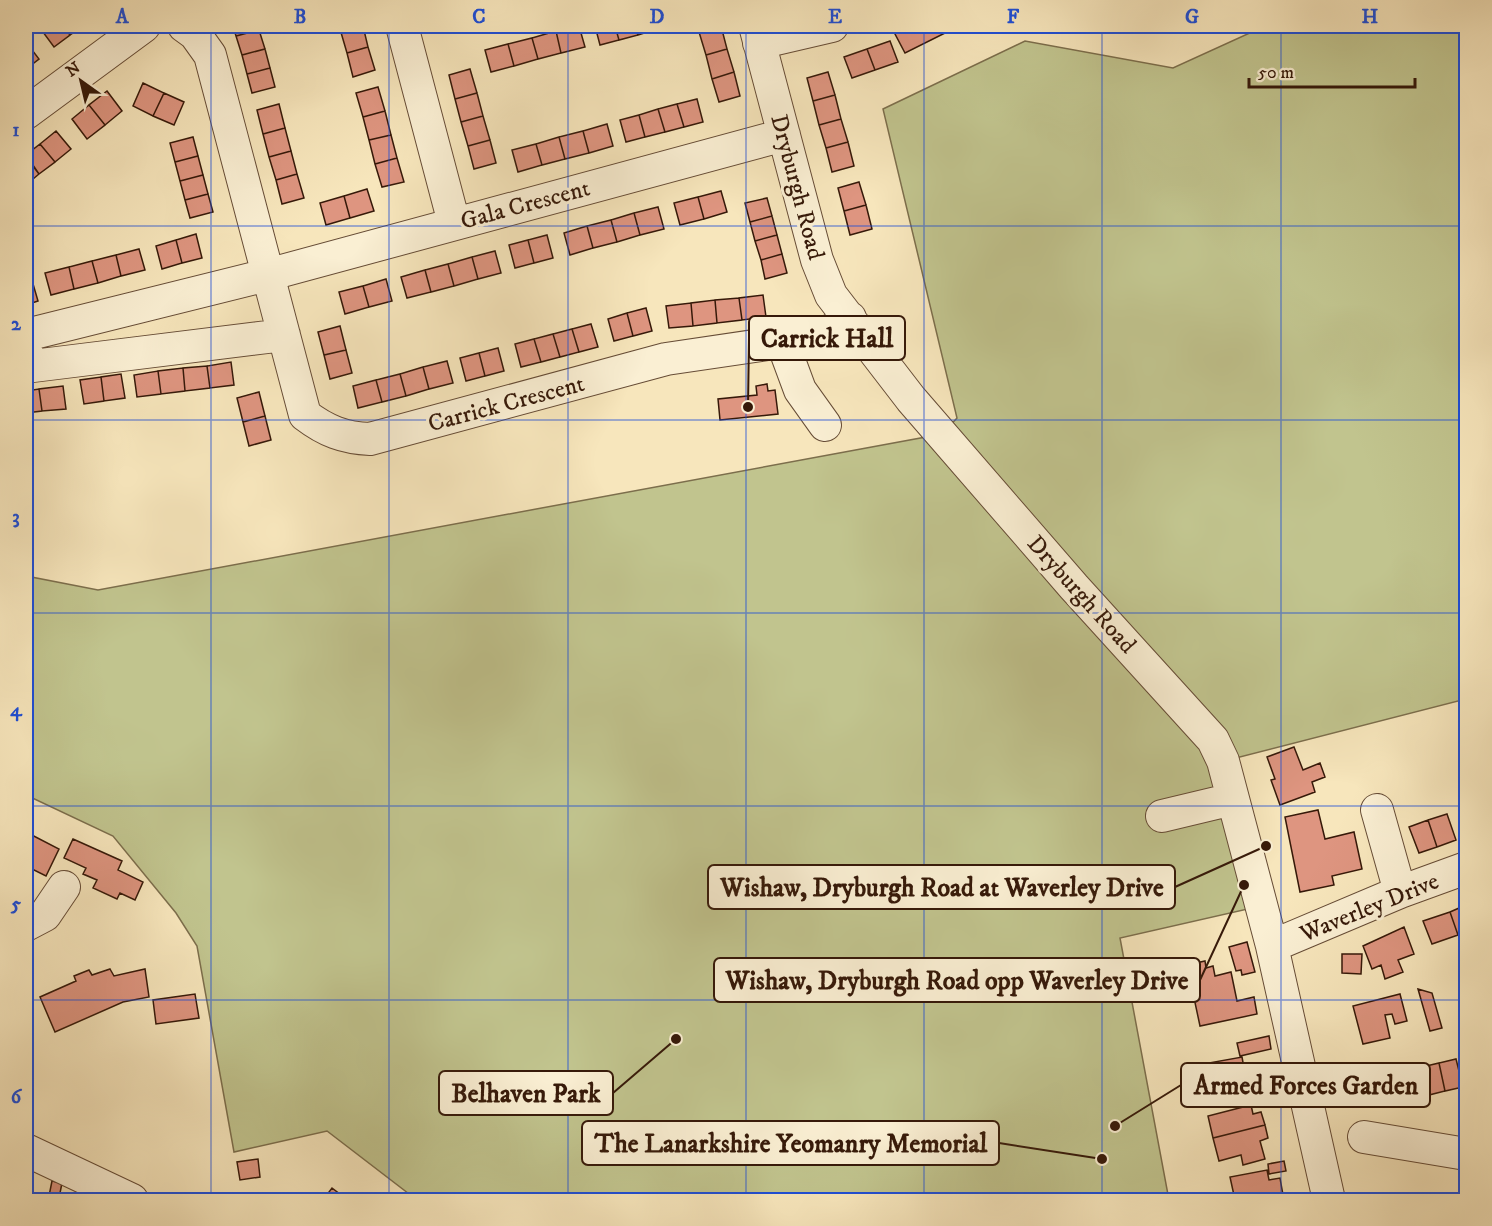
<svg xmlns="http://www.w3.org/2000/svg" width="1492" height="1226" font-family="'IM FELL DW Pica',serif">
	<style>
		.green { fill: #c1c48e; stroke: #7c6e4c; stroke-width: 1.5 }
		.building { fill: #de9580; stroke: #361909; stroke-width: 1.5 }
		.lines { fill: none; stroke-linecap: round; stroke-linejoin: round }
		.minor-casing { stroke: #664c36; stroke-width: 34 }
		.minor { stroke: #faefd3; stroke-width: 32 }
		.grid { fill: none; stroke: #1d4ed8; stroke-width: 1.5; stroke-opacity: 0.55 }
		.labels { text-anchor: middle; stroke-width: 6; stroke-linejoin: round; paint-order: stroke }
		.street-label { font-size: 24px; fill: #361909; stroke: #faefd3 }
		.leader { fill: none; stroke: #361909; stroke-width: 2 }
		.callout-dot { fill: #361909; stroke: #faefd3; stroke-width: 2 }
		.callout { fill: #faefd3; stroke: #361909; stroke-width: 2 }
		.callout-label { font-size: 26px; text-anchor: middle; font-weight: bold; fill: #361909 }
		.neatline { fill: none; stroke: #1d4ed8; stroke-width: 2 }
		.grid-label { font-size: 20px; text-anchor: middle; font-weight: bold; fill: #1d4ed8 }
	</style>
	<rect width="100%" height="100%" fill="#f7e6bc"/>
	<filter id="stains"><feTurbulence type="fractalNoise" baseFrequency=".00333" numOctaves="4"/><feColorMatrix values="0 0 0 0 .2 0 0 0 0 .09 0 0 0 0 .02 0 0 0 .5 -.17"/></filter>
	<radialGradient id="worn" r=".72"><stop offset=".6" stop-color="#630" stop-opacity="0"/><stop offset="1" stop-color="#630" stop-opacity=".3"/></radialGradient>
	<path class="green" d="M1265 26H1466V699L1224 761 1261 906 1120 938 1169 1200H417L327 1131 234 1152 197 946 176 913 113 836 26 795V576L98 590 942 434 957 418 883 109 1025 41 1173 68Z"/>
	<path class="building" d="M44 26H63L70 35 54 47 40 28Z
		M63 26H83L70 35Z
		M233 26H258L259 30 236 36Z
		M355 26H363L368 47 347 53 340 29Z
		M579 26 585 47 561 53 556 31Z
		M595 26H615L619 40 600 45Z
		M615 26H636L638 35 619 40Z
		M636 26H656L657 29 638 35Z
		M721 26 727 49 706 55 699 32Z
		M907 26H959L905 53 894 32Z
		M259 30 265 49 242 55 236 36Z
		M556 31 561 53 538 59 532 38Z
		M532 38 538 59 514 66 508 44Z
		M890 41 898 62 875 70 867 49Z
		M26 42 39 59 26 69Z
		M508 44 514 66 491 72 485 50Z
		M368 47 375 70 353 77 347 53Z
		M265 49 270 68 247 74 242 55Z
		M727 49 734 72 712 79 706 55Z
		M867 49 875 70 852 78 844 57Z
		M270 68 275 87 252 93 247 74Z
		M470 69 477 93 455 99 449 75Z
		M734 72 740 96 719 102 712 79Z
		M828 72 835 95 813 101 807 78Z
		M143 83 164 93 153 116 133 106Z
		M378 87 385 111 363 117 356 93Z
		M107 91 122 111 105 125 89 105Z
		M164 93 184 102 174 125 153 116Z
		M477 93 483 116 461 122 455 99Z
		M835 95 841 119 819 125 813 101Z
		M697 99 703 122 684 127 677 104Z
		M279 104 285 128 263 134 257 110Z
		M677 104 684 127 665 132 658 109Z
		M89 105 105 125 87 139 72 119Z
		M658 109 665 132 645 137 639 115Z
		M385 111 391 135 369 140 363 117Z
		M639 115 645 137 626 142 620 120Z
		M483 116 490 140 468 146 461 122Z
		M841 119 848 142 826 148 819 125Z
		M607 124 613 146 589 153 583 131Z
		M285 128 291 151 269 157 263 134Z
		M56 131 71 149 55 162 40 144Z
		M583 131 589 153 565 159 559 137Z
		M391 135 397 158 375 164 369 140Z
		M193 137 198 156 175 162 170 143Z
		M559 137 565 159 542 165 536 144Z
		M490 140 496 163 474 169 468 146Z
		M848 142 854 166 832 172 826 148Z
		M40 144 55 162 39 174 26 155Z
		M536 144 542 165 518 172 512 150Z
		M291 151 297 174 276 180 269 157Z
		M198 156 203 175 180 181 175 162Z
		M26 157 39 174 26 185Z
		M397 158 404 182 382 187 375 164Z
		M297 174 304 198 282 204 276 180Z
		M203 175 208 194 185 200 180 181Z
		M859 182 866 205 844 211 838 188Z
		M367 189 374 211 350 218 344 196Z
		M721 191 727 212 704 219 698 197Z
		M208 194 213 212 190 218 185 200Z
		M344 196 350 218 326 225 320 203Z
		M698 197 704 219 680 225 674 203Z
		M767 198 772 216 750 222 745 203Z
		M866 205 872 229 850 235 844 211Z
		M658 207 664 229 640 235 634 213Z
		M634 213 640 235 617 242 611 220Z
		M772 216 777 235 755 241 750 222Z
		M611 220 617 242 593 248 587 226Z
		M587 226 593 248 570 255 564 233Z
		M196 234 202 258 182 263 176 240Z
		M547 235 553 258 534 263 528 240Z
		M777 235 782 254 761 260 755 241Z
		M176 240 182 263 162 269 156 246Z
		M528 240 534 263 515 268 509 245Z
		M139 249 145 270 121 276 116 255Z
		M495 251 501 273 478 279 472 257Z
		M782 254 787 273 765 279 761 260Z
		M116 255 121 276 98 283 92 261Z
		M472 257 478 279 454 286 448 264Z
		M92 261 98 283 74 289 69 267Z
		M448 264 454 286 431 292 425 270Z
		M69 267 74 289 51 295 45 273Z
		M425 270 431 292 407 298 401 277Z
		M31 277 38 301 26 305V278Z
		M386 279 392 301 369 307 363 286Z
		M363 286 369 307 345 314 339 292Z
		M763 295 766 317 742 320 739 298Z
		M739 298 742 320 717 323 715 300Z
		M715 300 717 323 693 326 691 303Z
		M691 303 693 326 669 328 666 306Z
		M646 308 652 331 633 336 627 313Z
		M627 313 633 336 614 341 608 319Z
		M591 324 598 347 579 352 572 329Z
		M340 326 346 350 324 355 318 332Z
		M572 329 579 352 560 357 553 334Z
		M553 334 560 357 541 362 534 339Z
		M534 339 541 362 521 367 515 344Z
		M498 348 504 371 485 376 479 353Z
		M346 350 352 373 330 379 324 355Z
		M479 353 485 376 466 381 460 358Z
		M447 361 453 383 429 389 423 367Z
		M231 362 234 385 210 388 207 366Z
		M207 366 210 388 185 391 183 368Z
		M423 367 429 389 406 396 400 374Z
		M183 368 185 391 161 394 158 371Z
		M158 371 161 394 137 397 134 375Z
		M121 374 125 398 104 401 101 377Z
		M400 374 406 396 382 402 376 380Z
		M101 377 104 401 84 404 80 380Z
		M376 380 382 402 358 408 353 386Z
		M767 384 768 391 775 390 778 414 720 420 718 399 757 395 756 386Z
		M63 386 66 409 42 411 39 389Z
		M39 389 42 411 26 413V391Z
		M259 392 265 416 243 422 237 398Z
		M265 416 271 440 249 446 243 422Z
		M1294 747 1303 770 1320 763 1325 777 1312 782 1315 792 1280 805 1271 780 1275 779 1267 757Z
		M1318 810 1325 839 1354 832 1362 869 1332 876 1334 885 1300 892 1285 817Z
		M1447 814 1456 840 1437 847 1428 820Z
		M1428 820 1437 847 1419 853 1409 827Z
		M26 832 59 849 46 876 26 866Z
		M73 839 122 861 118 870 143 882 135 900 120 893 117 899 93 888 97 880 83 874 86 868 64 858Z
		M1466 905V932L1458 935 1450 912Z
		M1450 912 1458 935 1432 944 1423 921Z
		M1404 927 1414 954 1398 960 1403 972 1385 979 1381 965 1372 969 1363 946Z
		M26 936 27 954H31V1000H26Z
		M1247 942 1255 972 1242 975 1241 970 1236 971 1229 947Z
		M1342 954H1362L1361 974 1342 973Z
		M1205 961 1206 968 1213 966 1215 976 1231 972 1237 1001 1254 997 1257 1014 1200 1026 1187 965Z
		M110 969 114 976 145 969 149 997 123 1002 55 1032 40 997 76 981 74 976 89 970 92 975Z
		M1418 989 1432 993 1442 1028 1430 1031Z
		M195 994 199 1018 156 1024 153 1000Z
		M1400 994 1407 1021 1395 1024 1392 1014 1385 1015 1390 1038 1363 1044 1353 1006Z
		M1269 1036 1271 1049 1240 1056 1237 1043Z
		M1242 1057 1244 1068 1261 1065 1265 1083 1248 1086 1250 1095 1211 1103 1203 1064Z
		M1456 1059 1463 1087 1445 1091 1439 1063Z
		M1439 1063 1445 1091 1429 1095 1422 1067Z
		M1251 1105 1253 1114 1261 1112 1265 1125 1213 1138 1208 1116Z
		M1265 1125 1268 1138 1260 1141 1265 1159 1243 1165 1241 1155 1219 1161 1213 1138Z
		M258 1159 260 1177 240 1180 237 1162Z
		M1284 1161 1286 1171 1269 1174 1268 1164Z
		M1267 1170 1269 1180 1280 1178 1283 1195 1271 1197 1272 1200H1235L1230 1177Z
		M52 1181 62 1183 59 1198 49 1196Z
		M332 1188 341 1195 337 1200H323Z"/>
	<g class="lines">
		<defs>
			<path id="minor" d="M184 26 195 34 210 55 305 415C326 431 344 438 370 439L666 359 822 336 850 318
				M402 26 454 223
				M755 26 817 260 831 295 911 399 1074 587 1213 740 1223 761 1272 946 1329 1200
				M759 43 832 26
				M26 113 144 26
				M26 335 267 275 784 135
				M783 344 800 390 825 425
				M26 352 33 366 284 335
				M1377 810 1400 892
				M1162 816 1233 799
				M26 925 45 915 64 887
				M1272 946 1400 892 1466 868
				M1364 1137 1466 1154
				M26 1150 132 1200"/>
		</defs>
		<use href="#minor" class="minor-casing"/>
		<use href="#minor" class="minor"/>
	</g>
	<path class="grid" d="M211 26V1200M389 26V1200M568 26V1200M746 26V1200M924 26V1200M1102 26V1200M1281 26V1200M26 226H1466M26 420H1466M26 613H1466M26 806H1466M26 1000H1466"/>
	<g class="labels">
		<g class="street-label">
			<text transform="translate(798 187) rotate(75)" y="8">Dryburgh Road</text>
			<text transform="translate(525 204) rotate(-15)" y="8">Gala Crescent</text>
			<text transform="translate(506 403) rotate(-15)" y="8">Carrick Crescent</text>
			<text transform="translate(1082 594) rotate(48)" y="8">Dryburgh Road</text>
			<text transform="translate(1369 907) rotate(-22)" y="8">Waverley Drive</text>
		</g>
	</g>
	<path class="leader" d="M748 407L749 338M1266 846L1175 887M1244 885L1200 980M1115 1126L1181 1085M676 1039L613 1093M1102 1159L999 1143"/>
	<g class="callout-dot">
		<circle cx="748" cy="407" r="6"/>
		<circle cx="1266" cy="846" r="6"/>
		<circle cx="1244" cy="885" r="6"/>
		<circle cx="1115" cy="1126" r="6"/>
		<circle cx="676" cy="1039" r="6"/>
		<circle cx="1102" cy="1159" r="6"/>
	</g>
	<g class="callout">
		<rect x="749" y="316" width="156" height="44" rx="6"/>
		<rect x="708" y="865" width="467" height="44" rx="6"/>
		<rect x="714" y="958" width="486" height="44" rx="6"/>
		<rect x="1181" y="1063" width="249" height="44" rx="6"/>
		<rect x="439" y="1071" width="174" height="44" rx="6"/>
		<rect x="582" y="1121" width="417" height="44" rx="6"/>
	</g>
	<g class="callout-label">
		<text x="827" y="347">Carrick Hall</text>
		<text x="942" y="896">Wishaw, Dryburgh Road at Waverley Drive</text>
		<text x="957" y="989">Wishaw, Dryburgh Road opp Waverley Drive</text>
		<text x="1306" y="1094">Armed Forces Garden</text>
		<text x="526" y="1102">Belhaven Park</text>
		<text x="791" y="1152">The Lanarkshire Yeomanry Memorial</text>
	</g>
	<rect width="1492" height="1226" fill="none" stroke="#f7e6bc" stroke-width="66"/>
	<g transform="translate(81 81) rotate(326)" stroke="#faefd3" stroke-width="4.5" paint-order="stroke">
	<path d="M0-4.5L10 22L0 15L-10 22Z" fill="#361909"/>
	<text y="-9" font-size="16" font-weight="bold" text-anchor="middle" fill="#361909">N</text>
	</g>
	<path d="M1249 78v9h166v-9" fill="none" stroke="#361909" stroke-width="3"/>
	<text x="1258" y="78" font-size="18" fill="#361909" stroke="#faefd3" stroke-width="4.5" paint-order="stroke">50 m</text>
	<rect x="33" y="33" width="1426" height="1160" class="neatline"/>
	<g class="grid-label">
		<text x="122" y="23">A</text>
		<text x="300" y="23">B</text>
		<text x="479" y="23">C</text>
		<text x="657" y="23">D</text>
		<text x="835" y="23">E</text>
		<text x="1013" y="23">F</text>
		<text x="1192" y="23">G</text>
		<text x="1370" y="23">H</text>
		<text x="16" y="136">1</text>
		<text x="16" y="330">2</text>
		<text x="16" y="523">3</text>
		<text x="16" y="716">4</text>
		<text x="16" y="910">5</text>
		<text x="16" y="1103">6</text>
	</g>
	<rect width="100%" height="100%" filter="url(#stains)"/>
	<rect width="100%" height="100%" fill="url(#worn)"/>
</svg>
